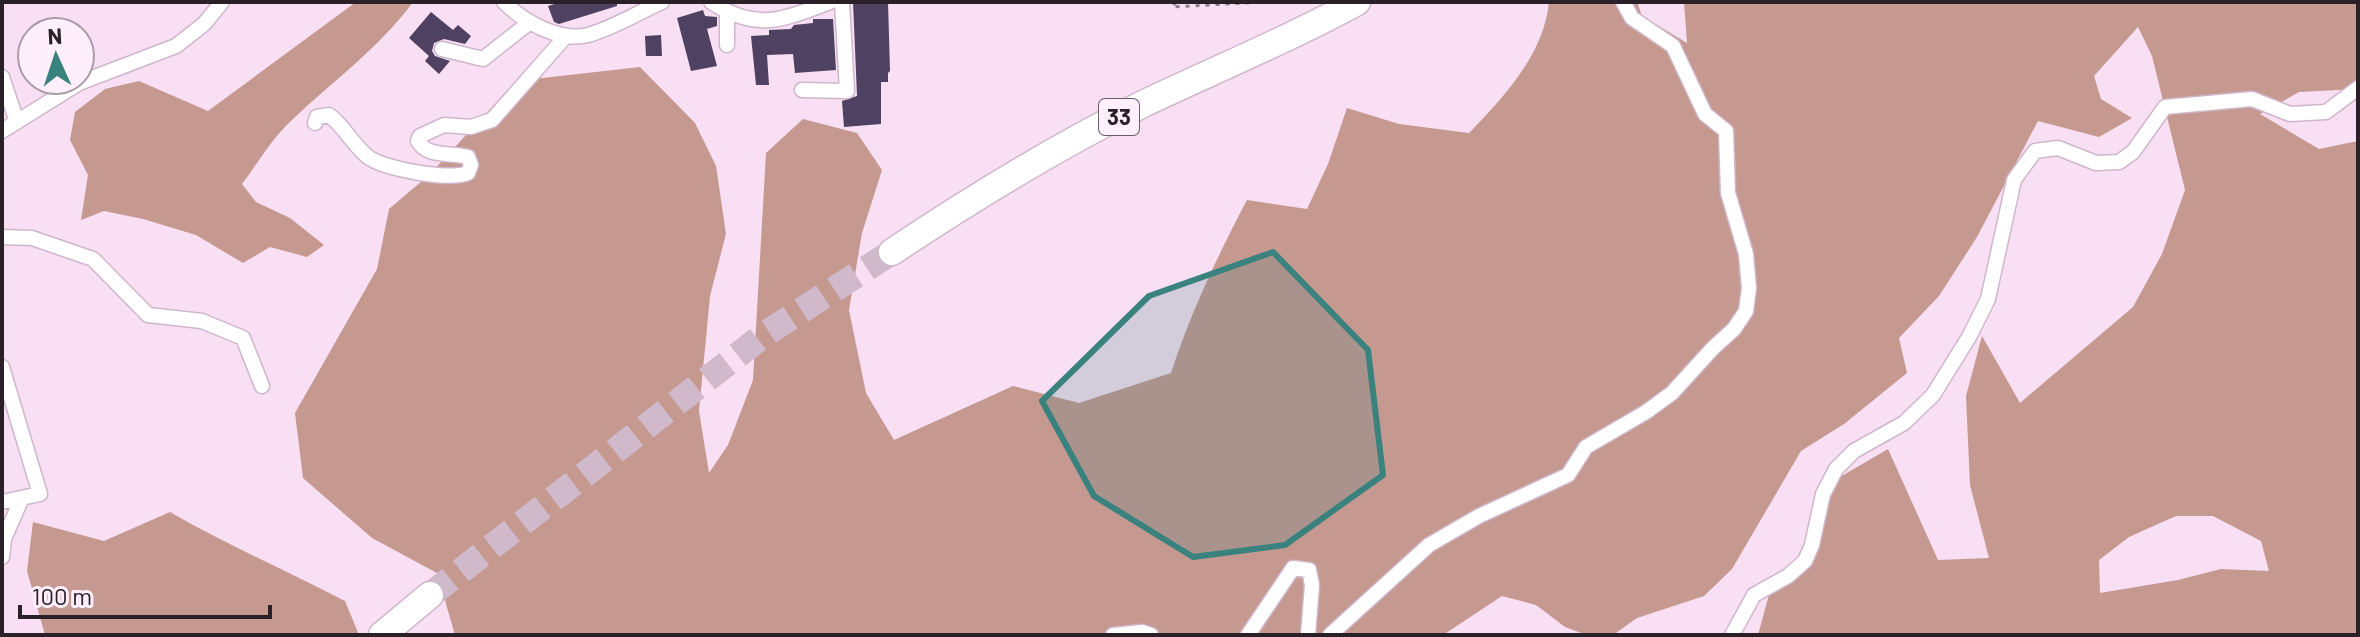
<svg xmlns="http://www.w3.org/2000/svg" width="2360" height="637" font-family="Barlow,sans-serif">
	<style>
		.forest { fill: #c59890; fill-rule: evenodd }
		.building { fill: #4f4161 }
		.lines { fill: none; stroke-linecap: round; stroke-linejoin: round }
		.highway-tunnel { stroke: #cfb9ca; stroke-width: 26; stroke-dasharray: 26 13; stroke-linecap: butt }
		.street-casing { stroke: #cfb7cb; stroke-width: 17 }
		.highway-casing { stroke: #cfb7cb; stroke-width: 29 }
		.path { stroke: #8f7e8b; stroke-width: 3; stroke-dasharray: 4 6; stroke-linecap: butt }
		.street { stroke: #fff; stroke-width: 14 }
		.highway { stroke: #fff; stroke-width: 26 }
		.marked { fill: #3a827e; fill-opacity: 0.2; stroke: #3a827e; stroke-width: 6; stroke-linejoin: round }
		.labels { text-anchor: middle; stroke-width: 8; stroke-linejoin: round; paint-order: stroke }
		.shield { fill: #ffeffc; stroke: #6a5e68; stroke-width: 2 }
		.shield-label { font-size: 22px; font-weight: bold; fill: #2a2028 }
	</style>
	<rect width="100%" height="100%" fill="#f8dff3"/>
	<path class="forest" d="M356 2H413C379 48 333 81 292 120 273 137 258 163 242 184L256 202 290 218 324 245 307 257 270 247 243 263 196 235 143 219 104 211 81 220 88 175 70 140 75 112 105 89 139 81 208 111Z
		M1549 2H1637L1642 16 1687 43 1684 2H2358V89L2299 92 2260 114 2319 149 2358 141V635H1758L1772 584 1798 563 1840 477 1888 449 1938 560 1989 558 1970 485 1966 396 1982 336 2020 403 2133 307 2162 254 2185 190 2152 56 2138 27 2094 76 2101 99 2132 118 2099 137 2038 121 1977 237 1939 296 1899 338 1907 373 1844 424 1801 451 1732 569 1704 596 1637 618 1613 635H1587L1565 627 1536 605 1502 596 1443 635H455L437 573 372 538 303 478 295 413 377 269 389 209 429 175 516 81 640 67 695 123 716 166 726 234 710 296 699 411 709 473 728 445 753 380 766 153 803 119 857 133 882 170 862 233 849 310 866 393 894 440 1013 386 1079 403 1171 373C1191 312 1217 257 1247 200L1307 209 1328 164 1347 108 1399 124 1469 133C1504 97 1544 54 1549 2ZM2176 516H2213L2261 541 2269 571 2221 569 2178 580 2100 593 2099 560 2129 537Z
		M170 512C227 545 287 571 345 601L359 635H45L27 571 33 522 104 541Z"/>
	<path class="building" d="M561 2H617V6L559 24 554 22 548 6Z
		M853 2H888L890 71 888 73V82H881V124L844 127 842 101 857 96Z
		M703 10 705 16 717 17V26L707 29 717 66 691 71 677 18Z
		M431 12 453 30 458 25 471 36 465 44 444 39 434 43 432 51 435 56 450 61 439 74 425 61 429 56 409 38Z
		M813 19H833L836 70 795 73 793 54 767 55 769 85H756L751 36 769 35V30L791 29 794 25 813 23Z
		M661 35 662 56H646L645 36Z"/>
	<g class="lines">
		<path class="highway-tunnel" d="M430 595 765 334 892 252"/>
		<defs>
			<path id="street" d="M504 2C524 22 559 42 588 35 613 28 639 12 662 2
				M711 2C757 32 782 20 830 2
				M727 13V45
				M442 49 483 59 530 22
				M2 77 17 122
				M802 90 847 91 842 2
				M315 123 317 117 329 115C344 126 353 145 368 157 384 169 449 181 468 173L471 165 468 157C451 152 427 158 418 141L420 136 444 125 471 127 492 120 566 36
				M2 131 79 83 176 46 204 24 222 2
				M2 237 32 238 93 259 148 315 202 321 243 338 262 386
				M2 367 40 494 2 502
				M2 557 4 539 22 498
				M1113 635 1142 632 1151 635
				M1248 635 1293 568 1309 570 1312 585 1308 635
				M1330 635 1429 545 1479 516 1568 475 1586 447 1646 412 1672 393 1713 348 1734 329 1746 311 1749 288 1746 254 1728 193 1726 131 1705 114 1673 46 1632 18 1623 2
				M1732 635 1754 595 1788 576 1805 561 1812 545 1823 494 1836 469 1854 451 1904 423 1933 395 1969 337 1988 299 2014 180 2035 151 2058 148 2096 163 2119 162 2133 152 2165 107 2252 99 2290 114 2326 112 2358 88"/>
			<path id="highway" d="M892 252C973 198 1056 147 1143 104 1214 70 1288 40 1357 2
				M382 635 430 595"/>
		</defs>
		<use href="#street" class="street-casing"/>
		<use href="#highway" class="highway-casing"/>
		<path class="path" d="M1176 2 1172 7 1263 2"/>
		<use href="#street" class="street"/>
		<use href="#highway" class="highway"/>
	</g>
	<path class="marked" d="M1273 252 1368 350 1383 475 1285 545 1193 557 1094 496 1042 401 1149 296Z"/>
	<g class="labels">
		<rect class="shield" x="1099" y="99" width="40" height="36" rx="6"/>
		<g class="shield-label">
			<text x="1119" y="125">33</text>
		</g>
	</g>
	<rect width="2360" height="637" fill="none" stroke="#2a2028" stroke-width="8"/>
	<g transform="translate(56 56) rotate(357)"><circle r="38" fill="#ffeffc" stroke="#aa9ca7" stroke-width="2"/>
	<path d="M0-6L14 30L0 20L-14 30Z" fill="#3a827e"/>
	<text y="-12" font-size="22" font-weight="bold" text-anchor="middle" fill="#2a2028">N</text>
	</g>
	<path d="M20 605v12h250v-12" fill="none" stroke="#2a2028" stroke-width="4"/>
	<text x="32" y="605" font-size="24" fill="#2a2028" stroke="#ffeffc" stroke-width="6" paint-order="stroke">100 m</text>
</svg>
